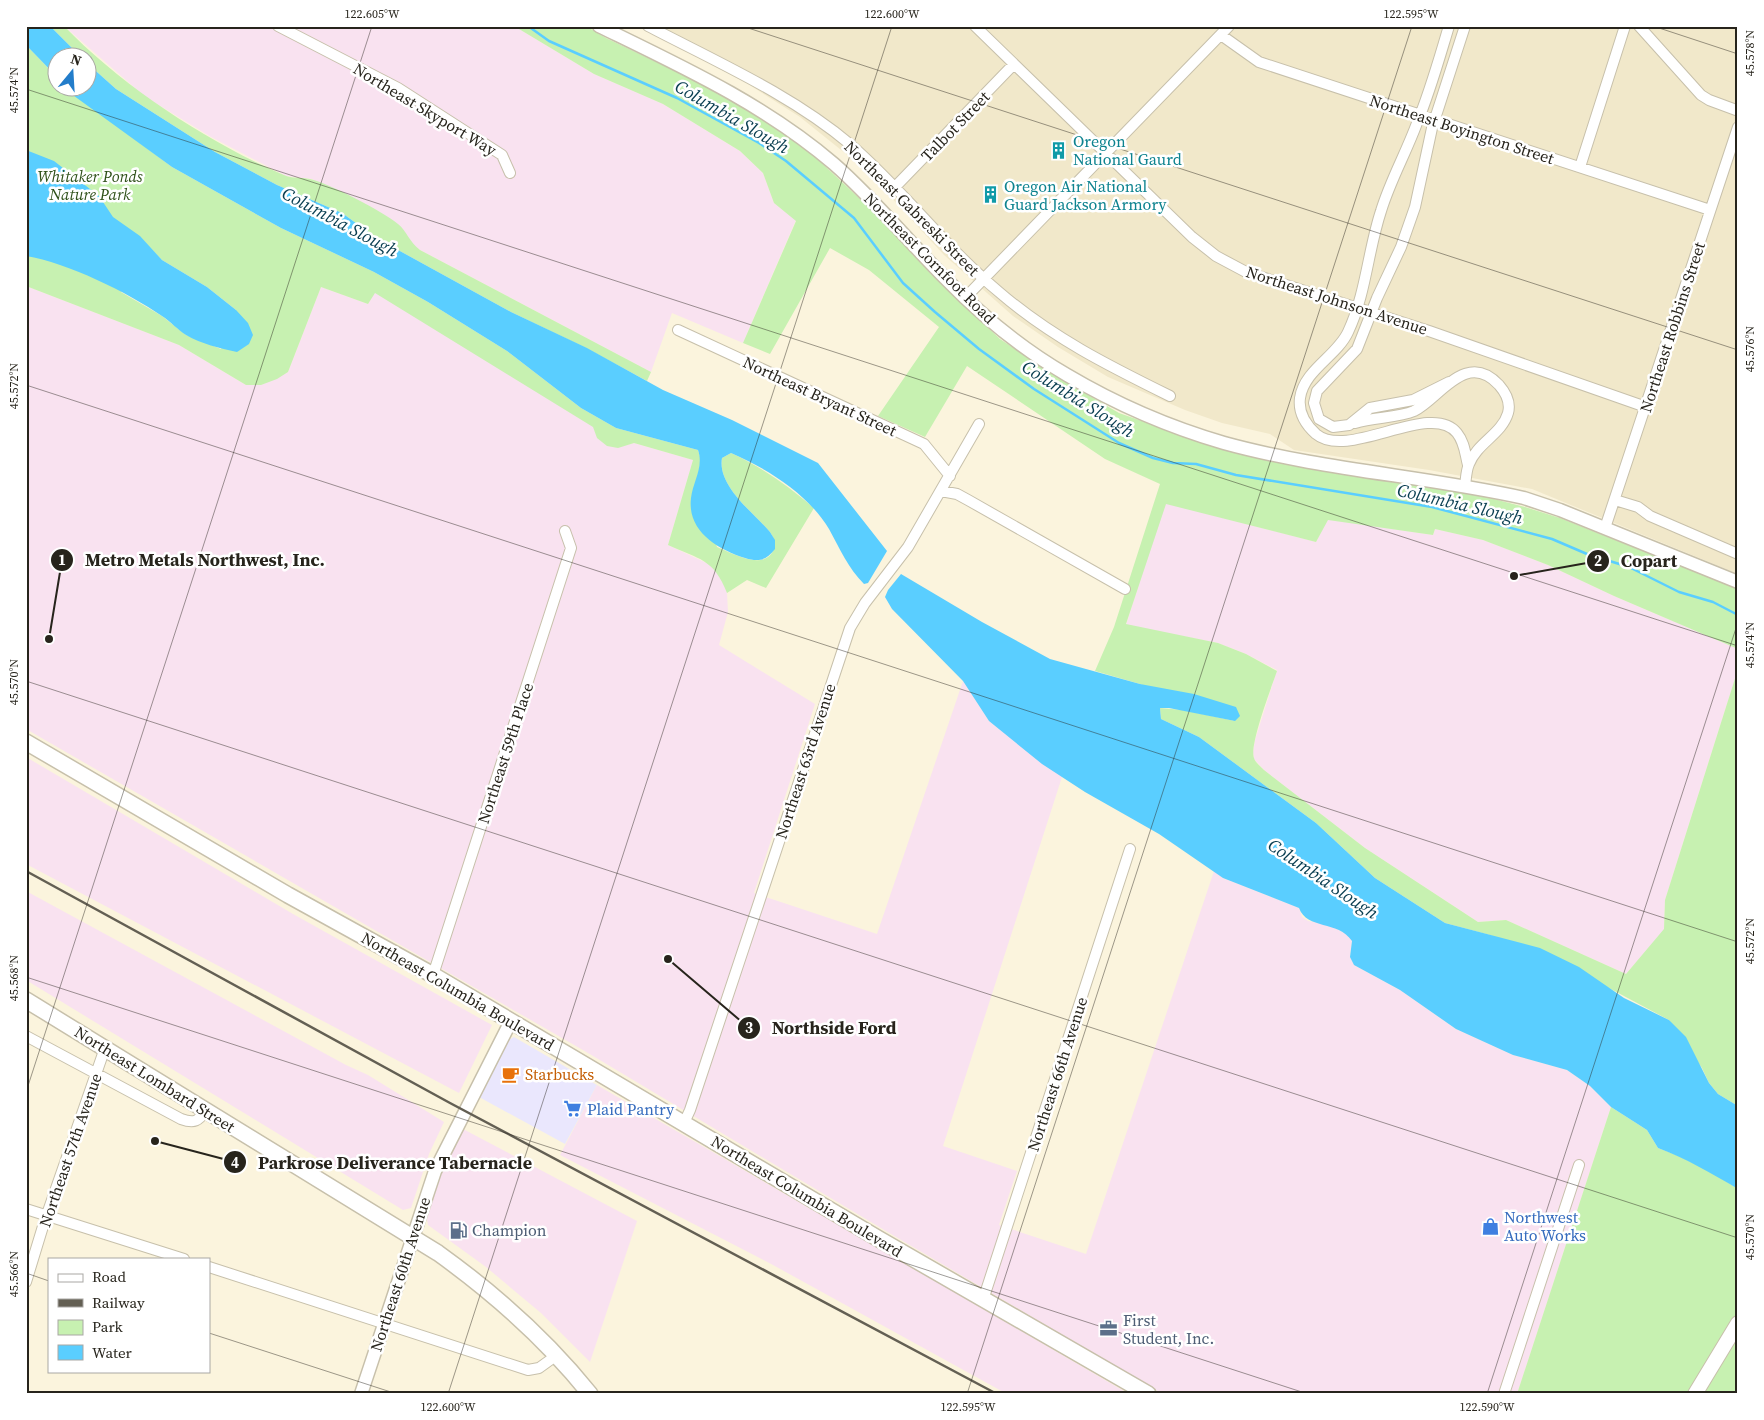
<svg xmlns="http://www.w3.org/2000/svg" width="1764" height="1420" font-family="'Source Serif 4',serif">
	<style>
		.commercial { fill: #eae7fd }
		.industrial { fill: #f9e2f0 }
		.built { fill: #f1e8ca }
		.green { fill: #c7f1b1; fill-rule: evenodd }
		.water { fill: #5aceff }
		.lines { fill: none; stroke-linecap: round; stroke-linejoin: round }
		.stream { stroke: #5aceff; stroke-width: 2.5 }
		.minor-casing { stroke: #c7c0ab; stroke-width: 12 }
		.tertiary-casing { stroke: #c7c0ab; stroke-width: 15 }
		.secondary-casing { stroke: #c7c0ab; stroke-width: 16 }
		.primary-casing { stroke: #c7c0ab; stroke-width: 18 }
		.minor { stroke: #fff; stroke-width: 10 }
		.tertiary { stroke: #fff; stroke-width: 12 }
		.secondary { stroke: #fff; stroke-width: 14 }
		.primary { stroke: #fff; stroke-width: 15 }
		.rail { stroke: #635f53; stroke-width: 2.5 }
		.ticks { fill: none; stroke: #27241c; stroke-width: 1; stroke-opacity: 0.45 }
		.labels { text-anchor: middle; stroke-width: 5; stroke-linejoin: round; paint-order: stroke }
		.street-label { font-size: 16px; fill: #27241c; stroke: #fff }
		.culture-label { font-size: 16px; fill: #0d838f; stroke: #fff; text-anchor: start }
		.park-label { font-size: 16px; font-style: italic; fill: #2e5018; stroke: #fff }
		.food-label { font-size: 16px; fill: #c56008; stroke: #fff; text-anchor: start }
		.shop-label { font-size: 16px; fill: #366cbe; stroke: #fff; text-anchor: start }
		.service-label { font-size: 16px; fill: #4e5e75; stroke: #fff; text-anchor: start }
		.water-label { font-size: 18px; font-style: italic; fill: #083d50; stroke: #fff }
		.leader { fill: none; stroke: #27241c; stroke-width: 2 }
		.callout-dot { fill: #27241c; stroke: #fff; stroke-width: 2 }
		.mark-label { font-size: 15px; text-anchor: middle; font-weight: bold; fill: #fff }
		.callout-label { font-size: 18px; text-anchor: middle; font-weight: bold; fill: #27241c; stroke: #fff; stroke-width: 5; stroke-linejoin: round; paint-order: stroke }
		.neatline { fill: none; stroke: #27241c; stroke-width: 2 }
		.ticks-label { font-size: 12px; text-anchor: middle; fill: #27241c }
	</style>
	<rect width="100%" height="100%" fill="#fbf4dd"/>
	<path class="commercial" d="M514 1037 597 1085 565 1144 479 1097 507 1041Z"/>
	<path class="industrial" d="M64 26H514L594 74 663 104 740 151 763 173 774 203 796 220 743 343 672 313 651 372 420 250 410 243 399 225 312 179 286 176 211 137 144 96Z
		M26 286 179 345 246 385H261L288 372 321 287 368 304 375 292 594 427 597 438 627 445 634 443 693 460 668 545 711 565 721 576 727 593 728 612 719 645 815 704 754 893 877 934 963 681 989 721 1062 777 943 1146 1017 1171 999 1225 1086 1254 1214 871 1223 878 1299 908 1302 917 1308 921 1330 925 1348 935 1352 941 1350 956 1354 965 1400 990 1456 1029 1513 1055 1567 1070 1590 1086 1611 1107 1517 1394H1163L891 1234 588 1053 26 729Z
		M1165 503 1316 542 1328 519 1433 535 1435 529 1483 540 1548 565 1614 596 1738 649V669L1665 900 1664 930 1626 974 1506 920 1478 922 1365 848 1264 770 1254 759 1253 752 1255 740 1277 670 1246 654 1218 643 1126 625Z
		M26 757 293 914 492 1025 459 1093 26 864Z
		M26 891 346 1065 368 1075 444 1122 429 1154 411 1208 403 1210 26 980Z
		M597 1085 980 1307 1129 1394H1007L773 1265 560 1155Z
		M463 1129 637 1221 590 1362 541 1313 486 1267 428 1225 427 1219 443 1166Z"/>
	<path class="built" d="M640 26H1738V574L1532 489 1429 470 1294 450 1270 434 1222 423 1185 410 1108 377 1058 347 1013 316 944 255 866 170 800 117 748 84Z"/>
	<path class="green" d="M50 26H64C122 86 207 142 284 175 292 179 301 177 310 179 328 183 384 212 398 224 407 231 409 242 420 250L651 372 647 381 586 348 511 312 378 239 342 213 277 185 215 152 116 89 88 64V58L81 57Z
		M514 26H586L606 38 692 79 756 113 812 154 875 213 930 273 1000 339 1052 374 1119 413 1176 433 1337 472 1482 496 1525 507 1560 518 1738 589V649L1614 596 1548 565 1483 540 1435 529 1433 535 1328 520 1316 542 1166 504 1126 624 1218 643 1246 654 1277 671C1272 686 1249 745 1254 758 1255 762 1261 767 1264 770L1365 848 1478 922 1506 920 1626 974 1664 929 1665 900 1738 669V1106L1718 1094 1709 1083 1702 1068 1669 1020 1607 987 1490 935 1445 923 1375 878 1316 823 1199 737 1161 719 1160 708 1183 710 1235 721 1140 684 1095 671 1114 627 1160 484 1105 459 967 366 925 437 878 416 939 327 869 270 830 248 770 354 743 343 796 221 774 203 763 173 740 151 663 104 594 74Z
		M26 45 57 77 58 88H66L172 167 281 228 374 272 428 302 507 351 581 408 616 428 698 450 701 460 698 475 717 547C732 553 763 571 773 551 777 544 774 538 770 532 754 513 717 486 722 458L731 453C762 467 788 486 814 508L766 588 747 580 727 593C714 559 699 559 668 545L693 460 634 443 618 448 607 446 597 438 593 427 375 293 368 304 321 287 288 372 277 379 261 385H246L179 345 26 286ZM139 236 162 260 207 287 236 310 221 349 186 335 162 316 121 292Z
		M1611 1107 1647 1130 1658 1148C1687 1158 1712 1172 1738 1189V1394H1517Z"/>
	<path class="water" d="M26 26H50L81 57 58 58 57 77 26 45Z
		M88 64 116 89 215 152 277 185 342 213 378 239 511 312 587 348 663 390 732 420 818 463 887 551 868 583 864 584C848 568 840 549 829 529 808 494 768 469 731 453L722 458C717 486 754 513 770 532L775 540V549C766 561 758 562 745 558 717 549 687 531 691 498 693 481 704 467 698 450L616 428 581 408 507 351 428 302 374 272 281 228 172 167 70 93 66 88H88Z
		M26 150 54 161 99 196 113 217 140 236 162 260 207 287 236 310 248 323 253 335 249 344 237 352C219 348 202 344 186 335 178 330 171 322 162 316 127 292 68 263 26 256Z
		M901 574 982 622 1050 659 1140 684 1194 694 1236 707 1240 716 1235 721 1169 708H1160L1161 719 1199 737 1316 823 1375 878 1445 923 1540 948 1579 967 1624 998 1669 1020 1686 1037 1709 1083 1718 1094 1738 1106V1189C1711 1173 1687 1159 1658 1148L1647 1130 1611 1107 1590 1086 1567 1070 1513 1055 1456 1029 1400 990 1354 965 1350 957 1352 941C1338 920 1307 930 1299 908L1223 878 1159 834 1085 792 1042 764 989 721 963 681 892 609 885 597 888 590Z"/>
	<g class="lines">
		<path class="stream" d="M528 26 549 41 677 98 759 143 786 161 854 218 903 283 935 312 979 349 1034 389 1119 443 1153 458 1173 463 1196 464 1236 475 1432 507 1552 539 1587 554 1629 567 1679 592 1713 602 1738 615"/>
		<defs>
			<path id="minor" d="M278 26 398 88 502 155 510 173
				M648 26C717 62 792 95 851 145 904 191 946 248 999 292 1051 337 1109 366 1170 396
				M975 26 1192 237 1216 256 1246 272 1429 331 1646 407
				M1449 26C1439 59 1430 92 1417 123 1406 153 1390 181 1381 211 1368 250 1366 294 1348 332 1337 356 1304 370 1300 398 1298 413 1306 425 1316 434 1348 461 1431 400 1457 433 1465 443 1465 454 1468 465
				M1639 26 1701 95 1709 100 1736 110
				M1221 35 1259 62 1710 210
				M1580 167 1625 26
				M895 187 1014 64
				M965 298 1229 26
				M678 330 924 444 950 476
				M1449 382 1413 400 1370 408 1349 425 1333 427 1319 419 1314 403 1317 391 1357 349 1377 298 1401 247 1415 207 1432 128 1465 26
				M1355 423C1373 417 1398 418 1414 411 1439 399 1466 349 1499 385 1506 393 1511 402 1508 413 1502 434 1477 443 1469 464 1466 471 1466 479 1465 486
				M941 491 957 494 968 500 1125 589
				M1615 500 1638 507 1650 516 1738 554
				M1605 528 1738 127
				M433 975 571 548 565 531
				M26 1036 181 1119C195 1124 198 1121 207 1110
				M684 1123 690 1110 850 628 865 603 908 547 979 424
				M26 1209 184 1259
				M209 1267 528 1370 539 1368 557 1355
				M26 1282 44 1223 105 1048
				M983 1300 1130 849
				M1504 1394 1579 1165"/>
			<path id="tertiary" d="M599 26C681 66 764 104 834 164 874 199 908 241 946 279 982 316 1022 349 1067 375 1116 404 1169 427 1224 443 1322 470 1425 476 1524 498L1560 510 1738 582
				M361 1394 435 1171 511 1021"/>
			<path id="secondary" d="M1695 1394 1738 1323"/>
			<path id="primary" d="M26 742 288 895 433 975 879 1239 1148 1394
				M26 1000 438 1253C495 1294 546 1339 590 1394"/>
		</defs>
		<use href="#minor" class="minor-casing"/>
		<use href="#tertiary" class="tertiary-casing"/>
		<use href="#secondary" class="secondary-casing"/>
		<use href="#primary" class="primary-casing"/>
		<use href="#minor" class="minor"/>
		<use href="#tertiary" class="tertiary"/>
		<use href="#secondary" class="secondary"/>
		<use href="#primary" class="primary"/>
		<path class="rail" d="M26 871 450 1103 997 1394"/>
	</g>
	<path class="ticks" d="M742 26 1738 350M1653 26 1738 54M26 89 1738 646M26 385 1738 942M26 681 1738 1238M26 977 1308 1394M26 1092 372 26M26 1273 49 1281M209 1333 397 1394M448 1394 892 26M967 1394 1412 26M1487 1394 1738 622"/>
	<defs>
		<symbol id="building-bare" viewBox="-9 -9 18 18"><path d="M-4-6H4V6H1V3H-1V6H-4ZM-2.5-4.3h1.7v1.8h-1.7ZM.8-4.3h1.7v1.8H.8ZM-2.5-1h1.7V.8h-1.7ZM.8-1h1.7V.8H.8Z" fill="#0f9aa8" stroke="#fff" stroke-width="2.5" paint-order="stroke"/></symbol>
		<symbol id="cafe-bare" viewBox="-9 -9 18 18"><path d="M-5.5-4.5H6V0H3Q3 3.5 0 3.5H-2.5Q-5.5 3.5-5.5 0ZM3-3.2v2h1.7v-2ZM-6 4.5H4V6H-6Z" fill="#e8710a" stroke="#fff" stroke-width="2.5" paint-order="stroke"/></symbol>
		<symbol id="supermarket-bare" viewBox="-9 -9 18 18"><path d="M-6-5.5h2.5l.6 2H6L4.5 2H-2.5L-4.4-4H-6ZM-1.5 3.2a1.3 1.3 0 1 0 .1 0ZM3 3.2a1.3 1.3 0 1 0 .1 0Z" fill="#3f7fe0" stroke="#fff" stroke-width="2.5" paint-order="stroke"/></symbol>
		<symbol id="shop-bare" viewBox="-9 -9 18 18"><path d="M-5-2.5h2.3a2.7 3.5 0 0 1 5.4 0H5L5.5 6h-11ZM-1.5-2.5h3a1.5 2.3 0 0 0-3 0Z" fill="#3f7fe0" stroke="#fff" stroke-width="2.5" paint-order="stroke"/></symbol>
		<symbol id="fuel-bare" viewBox="-9 -9 18 18"><path d="M-5.5-6h7V0h2V4h1.3V-2.5L3-4.5l.8-.8L6-3V5H2.5V1h-1V6h-7ZM-4.2-4.7v3.2H.2V-4.7Z" fill="#5c6f8a" stroke="#fff" stroke-width="2.5" paint-order="stroke"/></symbol>
		<symbol id="office-bare" viewBox="-9 -9 18 18"><path d="M-6-3h4V-5.5h4V-3h4V5H-6ZM-1-4.5V-3h2v-1.5ZM-6 0V1H6V0Z" fill="#5c6f8a" stroke="#fff" stroke-width="2.5" paint-order="stroke"/></symbol>
	</defs>
	<g fill-rule="evenodd">
		<use href="#building-bare" x="1046" y="138" width="25" height="25"/>
		<use href="#building-bare" x="978" y="182" width="25" height="25"/>
		<use href="#cafe-bare" x="498" y="1062" width="25" height="25"/>
		<use href="#supermarket-bare" x="560" y="1096" width="25" height="25"/>
		<use href="#shop-bare" x="1478" y="1214" width="25" height="25"/>
		<use href="#fuel-bare" x="446" y="1218" width="25" height="25"/>
		<use href="#office-bare" x="1096" y="1316" width="25" height="25"/>
	</g>
	<g class="labels">
		<g class="street-label">
			<text transform="translate(425 109) rotate(31)" y="6">Northeast Skyport Way</text>
			<text transform="translate(955 126) rotate(-46)" y="6">Talbot Street</text>
			<text transform="translate(1462 129) rotate(18)" y="6">Northeast Boyington Street</text>
			<text transform="translate(912 208) rotate(45)" y="6">Northeast Gabreski Street</text>
			<text transform="translate(930 258) rotate(45)" y="6">Northeast Cornfoot Road</text>
			<text transform="translate(1337 300) rotate(18)" y="6">Northeast Johnson Avenue</text>
			<text transform="translate(1672 327) rotate(-72)" y="6">Northeast Robbins Street</text>
			<text transform="translate(820 396) rotate(25)" y="6">Northeast Bryant Street</text>
			<text transform="translate(505 753) rotate(-72)" y="6">Northeast 59th Place</text>
			<text transform="translate(805 761) rotate(-72)" y="6">Northeast 63rd Avenue</text>
			<text transform="translate(458 991) rotate(30)" y="6">Northeast Columbia Boulevard</text>
			<text transform="translate(1057 1074) rotate(-72)" y="6">Northeast 66th Avenue</text>
			<text transform="translate(155 1079) rotate(32)" y="6">Northeast Lombard Street</text>
			<text transform="translate(70 1150) rotate(-71)" y="6">Northeast 57th Avenue</text>
			<text transform="translate(807 1196) rotate(31)" y="6">Northeast Columbia Boulevard</text>
			<text transform="translate(400 1274) rotate(-72)" y="6">Northeast 60th Avenue</text>
		</g>
		<g class="culture-label">
			<text x="1073" y="147">Oregon<tspan x="1073" dy="18">National Gaurd</tspan></text>
			<text x="1004" y="192">Oregon Air National<tspan x="1004" dy="18">Guard Jackson Armory</tspan></text>
		</g>
		<g class="park-label">
			<text x="90" y="182">Whitaker Ponds<tspan x="90" dy="18">Nature Park</tspan></text>
		</g>
		<g class="food-label">
			<text x="525" y="1080">Starbucks</text>
		</g>
		<g class="shop-label">
			<text x="587" y="1115">Plaid Pantry</text>
			<text x="1504" y="1223">Northwest<tspan x="1504" dy="18">Auto Works</tspan></text>
		</g>
		<g class="service-label">
			<text x="472" y="1236">Champion</text>
			<text x="1123" y="1326">First<tspan x="1123" dy="18">Student, Inc.</tspan></text>
		</g>
		<g class="water-label">
			<text transform="translate(732 117) rotate(30)" y="6">Columbia Slough</text>
			<text transform="translate(340 222) rotate(28)" y="6">Columbia Slough</text>
			<text transform="translate(1078 399) rotate(32)" y="6">Columbia Slough</text>
			<text transform="translate(1460 504) rotate(13)" y="6">Columbia Slough</text>
			<text transform="translate(1323 879) rotate(34)" y="6">Columbia Slough</text>
		</g>
	</g>
	<path class="leader" d="M49 639L62 560M1514 576L1598 561M668 959L749 1028M155 1141L235 1162"/>
	<g class="callout-dot">
		<circle cx="49" cy="639" r="5"/>
		<circle cx="1514" cy="576" r="5"/>
		<circle cx="668" cy="959" r="5"/>
		<circle cx="155" cy="1141" r="5"/>
		<circle cx="62" cy="560" r="12"/>
		<circle cx="1598" cy="561" r="12"/>
		<circle cx="749" cy="1028" r="12"/>
		<circle cx="235" cy="1162" r="12"/>
	</g>
	<g class="mark-label">
		<text x="62" y="565">1</text>
		<text x="1598" y="566">2</text>
		<text x="749" y="1033">3</text>
		<text x="235" y="1168">4</text>
	</g>
	<g class="callout-label">
		<text x="205" y="566">Metro Metals Northwest, Inc.</text>
		<text x="1649" y="567">Copart</text>
		<text x="834" y="1034">Northside Ford</text>
		<text x="395" y="1169">Parkrose Deliverance Tabernacle</text>
	</g>
	<rect width="1764" height="1420" fill="none" stroke="#ffffff" stroke-width="55"/>
	<rect x="48" y="1258" width="162" height="115" fill="#ffffff" stroke="#a9a7a4"/>
	<rect x="58" y="1274" width="25" height="8" fill="#ffffff" stroke="#a9a7a4"/>
	<text x="92" y="1282" font-size="15" fill="#27241c">Road</text>
	<rect x="58" y="1299" width="25" height="8" fill="#635f53" stroke="#a9a7a4"/>
	<text x="92" y="1308" font-size="15" fill="#27241c">Railway</text>
	<rect x="58" y="1320" width="25" height="15" fill="#c7f1b1" stroke="#a9a7a4"/>
	<text x="92" y="1332" font-size="15" fill="#27241c">Park</text>
	<rect x="58" y="1345" width="25" height="15" fill="#5aceff" stroke="#a9a7a4"/>
	<text x="92" y="1358" font-size="15" fill="#27241c">Water</text>
	<g transform="translate(72 72) rotate(18)"><circle r="24" fill="#ffffff" stroke="#a9a7a4"/>
	<path d="M0-4L9 19L0 12L-9 19Z" fill="#237dca"/>
	<text y="-8" font-size="14" font-weight="bold" text-anchor="middle" fill="#27241c">N</text>
	</g>
	<rect x="28" y="28" width="1708" height="1364" class="neatline"/>
	<g class="ticks-label">
		<text x="372" y="18">122.605°W</text>
		<text x="892" y="18">122.600°W</text>
		<text x="1411" y="18">122.595°W</text>
		<text transform="translate(1750 53) rotate(-90)" y="4">45.578°N</text>
		<text transform="translate(14 90) rotate(-90)" y="4">45.574°N</text>
		<text transform="translate(1750 349) rotate(-90)" y="4">45.576°N</text>
		<text transform="translate(14 386) rotate(-90)" y="4">45.572°N</text>
		<text transform="translate(1750 645) rotate(-90)" y="4">45.574°N</text>
		<text transform="translate(14 682) rotate(-90)" y="4">45.570°N</text>
		<text transform="translate(1750 941) rotate(-90)" y="4">45.572°N</text>
		<text transform="translate(14 978) rotate(-90)" y="4">45.568°N</text>
		<text transform="translate(1750 1237) rotate(-90)" y="4">45.570°N</text>
		<text transform="translate(14 1274) rotate(-90)" y="4">45.566°N</text>
		<text x="448" y="1411">122.600°W</text>
		<text x="968" y="1411">122.595°W</text>
		<text x="1487" y="1411">122.590°W</text>
	</g>
</svg>
